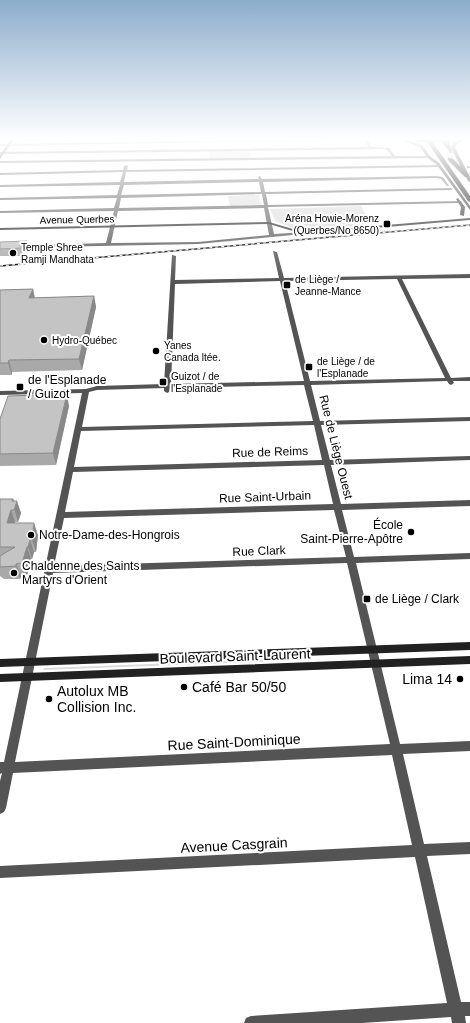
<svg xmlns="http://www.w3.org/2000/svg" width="470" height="1023" font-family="Helvetica,sans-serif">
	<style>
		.green { fill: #dbdbdb }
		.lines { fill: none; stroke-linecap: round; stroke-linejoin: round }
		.highway-casing { stroke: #dbdbdb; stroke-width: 2 }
		.street { fill: #545454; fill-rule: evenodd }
		.secondary { fill: #212121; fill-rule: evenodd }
		.highway { fill: #000; fill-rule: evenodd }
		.rail-casing { stroke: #000; stroke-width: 1.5 }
		.rail { stroke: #fff; stroke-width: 1; stroke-dasharray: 3; stroke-linecap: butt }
		.secondary-bridge { stroke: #212121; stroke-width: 4 }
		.wall { fill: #a9a9a9 }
		.shaded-wall { fill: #898989 }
		.building { fill: #c4c4c4; stroke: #898989 }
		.poi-dot { fill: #000; stroke: #fff; stroke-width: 1.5 }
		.labels { text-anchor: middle; stroke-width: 4; stroke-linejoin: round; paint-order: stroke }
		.far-poi-label { font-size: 10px; fill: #000; stroke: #fff; text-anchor: start }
		.far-street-label { font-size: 10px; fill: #000; stroke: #fff }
		.poi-label { font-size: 12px; fill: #000; stroke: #fff; text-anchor: start }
		.street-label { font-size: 12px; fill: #000; stroke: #fff }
		.near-street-label { font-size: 14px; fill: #000; stroke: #fff }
		.near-poi-label { font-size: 14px; fill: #000; stroke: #fff; text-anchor: start }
	</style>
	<rect width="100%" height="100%" fill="#fff"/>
	<path class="green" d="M209 151H250L252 158 209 159Z
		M259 195 261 205 230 206 228 196Z
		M361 206 372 225 305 231 297 230 275 221 270 209Z
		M282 659V661L43 670 44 668Z"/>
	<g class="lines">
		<defs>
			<path id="highway" d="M426 140H431L470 196V202L468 201Z
				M439 140H444L451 146 446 147Z
				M448 158H452L469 175V177H465L448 160Z"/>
		</defs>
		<use href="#highway" class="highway-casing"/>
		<path class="street" d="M267 140H351L0 146V144Z
			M363 140H367L372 147 389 148 395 156H429L431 157 429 158 0 163V161L392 156 387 150 384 149 0 154V152L369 147Z
			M126 165 128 166 127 170 440 165 441 167 126 172 124 182 259 179 258 177 260 176 262 179 436 176 443 177 449 186H447L441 179 436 178 263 182 265 192 451 188 453 189 451 190 266 194 268 205 460 201 462 202 460 203 268 207 274 234 305 232V233L303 234 198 244 0 248V246L106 243 114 211 0 213V211L114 208 117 198 0 200V198L117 195 120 185 0 187V185L120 182 123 172 0 175V173L123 170 124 166ZM259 182 261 192 121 195 124 185ZM262 194 264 205 119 208 121 198ZM264 208 269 235 198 242 111 243 118 211Z
			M467 166H470V168H467Z
			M273 251 277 252 284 278 470 274V278L402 279 451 378 470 377V381H453L454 383 451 385 449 384 447 381 311 385 320 421 470 417V421L321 425 330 460 470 456V460L331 465 341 504 470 500V506L342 510 354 557 470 553V559L356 563 400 744 470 741V751L403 754 424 844 470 842V854L427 856 461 1002H470V1016H465L466 1023H452L451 1017 362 1023H244L246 1018 251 1016 447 1003 415 857 0 878V866L412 845 392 755 13 773 6 808 4 812 0 814V781L2 773 0 774V762H4L82 393 0 395V391L86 389 97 386 164 384 172 255 176 256 175 280 279 278ZM397 279 445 378 310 381 285 281ZM280 281 304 381 171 384 175 284ZM304 385 313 421 82 427 89 392 97 390 164 388V391L167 393 169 392 170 388ZM314 425 322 460 74 467 81 431ZM324 465 333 504 65 512 73 472ZM334 510 346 557 54 566 64 518ZM347 563 390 744 15 762 53 573Z"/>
		<path class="secondary" d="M10 140H14L0 159V155Z
			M401 140H407L422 145 430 156 439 163 470 206V210L437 165 428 158 420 147Z
			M445 140H449L452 153H450L446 147Z
			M458 140H463L456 145 455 148 470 177V182L468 181 451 148 453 143Z
			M458 198 465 207 464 216 460 215 461 207 456 199Z
			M470 218V220L303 234 269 224 0 230V228L269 222 303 232Z
			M470 642V650L0 667V659Z
			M470 656V664L0 682V674Z"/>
		<use href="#highway" class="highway"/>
		<defs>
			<path id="rail" d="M0 266 470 225"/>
		</defs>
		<use href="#rail" class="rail-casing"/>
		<use href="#rail" class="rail"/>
		<path class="secondary-bridge" d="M417 140H443"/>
	</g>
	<path class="wall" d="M0 242 29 249 25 251 26 256H0Z
		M33 289 35 298 94 296 96 307 82 370 12 372V375H0V290Z
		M69 406 56 465 0 466V419Z
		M0 499H13L21 513 18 522H15V523L38 535 36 552H34L32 559H31L27 576H21L20 579H4L0 576Z"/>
	<path class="shaded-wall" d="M27 241 29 249 25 251 24 248 19 245Z
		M33 289 35 300 29 298Z
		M94 296 96 307 82 370 79 359Z
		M9 360 12 372V375L8 363Z
		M67 394 69 406 56 465 53 453Z
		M13 499 15 506 17 501 21 513 18 522 12 501Z
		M11 510 15 522 11 536 7 523Z
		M34 523 38 535 36 552 32 540Z
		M30 540 34 552 32 559 28 547Z
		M27 547 31 559 27 576 22 563Z
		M16 564 21 576 20 579 16 566Z"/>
	<path class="building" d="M27 241 19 245 24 248 0 249V242Z
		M33 289 29 298 94 296 79 359 9 360 8 363H0V290Z
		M67 394 53 453 0 454V419L8 396Z
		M0 499H13L12 501H17L14 510H11L7 523H34L32 540H30L28 547H27L22 563 16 564V566L0 567V556L15 547H0Z"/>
	<linearGradient id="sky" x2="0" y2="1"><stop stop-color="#8cadcc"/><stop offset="0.49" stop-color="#fff"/><stop offset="1" stop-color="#fff" stop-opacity="0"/></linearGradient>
	<rect width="470" height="283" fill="url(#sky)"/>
	<g class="poi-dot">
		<rect x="383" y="220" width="8" height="8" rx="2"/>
		<circle cx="13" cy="253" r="4"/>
		<rect x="283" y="281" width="8" height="8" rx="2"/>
		<circle cx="44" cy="340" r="4"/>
		<circle cx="156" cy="351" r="4"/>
		<rect x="305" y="363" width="8" height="8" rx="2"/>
		<rect x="159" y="378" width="8" height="8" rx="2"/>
		<rect x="16" y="383" width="8" height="8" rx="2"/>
		<circle cx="411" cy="532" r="4"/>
		<circle cx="31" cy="535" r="4"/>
		<circle cx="14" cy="573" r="4"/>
		<rect x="363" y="595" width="8" height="8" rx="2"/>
		<circle cx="460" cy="679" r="4"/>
		<circle cx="184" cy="687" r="4"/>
		<circle cx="49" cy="699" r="4"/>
	</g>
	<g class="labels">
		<g class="far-poi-label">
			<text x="379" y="222" text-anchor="end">Aréna Howie-Morenz<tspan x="379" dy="12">(Querbes/No 8650)</tspan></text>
			<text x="21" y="251">Temple Shree<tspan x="21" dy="12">Ramji Mandhata</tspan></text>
			<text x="295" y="283">de Liège /<tspan x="295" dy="12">Jeanne-Mance</tspan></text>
			<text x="52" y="344">Hydro-Québec</text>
			<text x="164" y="349">Yanes<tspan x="164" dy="12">Canada ltée.</tspan></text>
			<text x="317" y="365">de Liège / de<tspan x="317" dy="12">l'Esplanade</tspan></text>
			<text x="171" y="380">Guizot / de<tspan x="171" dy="12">l'Esplanade</tspan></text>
		</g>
		<g class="far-street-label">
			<text transform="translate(77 219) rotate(-1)" y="4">Avenue Querbes</text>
		</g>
		<g class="poi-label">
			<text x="28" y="384">de l'Esplanade<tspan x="28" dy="14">/ Guizot</tspan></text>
			<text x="403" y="529" text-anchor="end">École<tspan x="403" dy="14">Saint-Pierre-Apôtre</tspan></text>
			<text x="39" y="539">Notre-Dame-des-Hongrois</text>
			<text x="22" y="570">Chaldenne des Saints<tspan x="22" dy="14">Martyrs d'Orient</tspan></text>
			<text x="375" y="603">de Liège / Clark</text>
		</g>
		<g class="street-label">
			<text transform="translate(336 447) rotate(76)" y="4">Rue de Liège Ouest</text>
			<text transform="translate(270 452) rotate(-2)" y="4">Rue de Reims</text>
			<text transform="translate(265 497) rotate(-2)" y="4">Rue Saint-Urbain</text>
			<text transform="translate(259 551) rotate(-2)" y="4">Rue Clark</text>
		</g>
		<g class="near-street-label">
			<text transform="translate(235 656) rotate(-2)" y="5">Boulevard Saint-Laurent</text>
			<text transform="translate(234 742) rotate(-3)" y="5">Rue Saint-Dominique</text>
			<text transform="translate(234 845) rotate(-3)" y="5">Avenue Casgrain</text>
		</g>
		<g class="near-poi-label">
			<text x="452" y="684" text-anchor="end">Lima 14</text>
			<text x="192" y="692">Café Bar 50/50</text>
			<text x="57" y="696">Autolux MB<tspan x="57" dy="16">Collision Inc.</tspan></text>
		</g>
	</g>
</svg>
